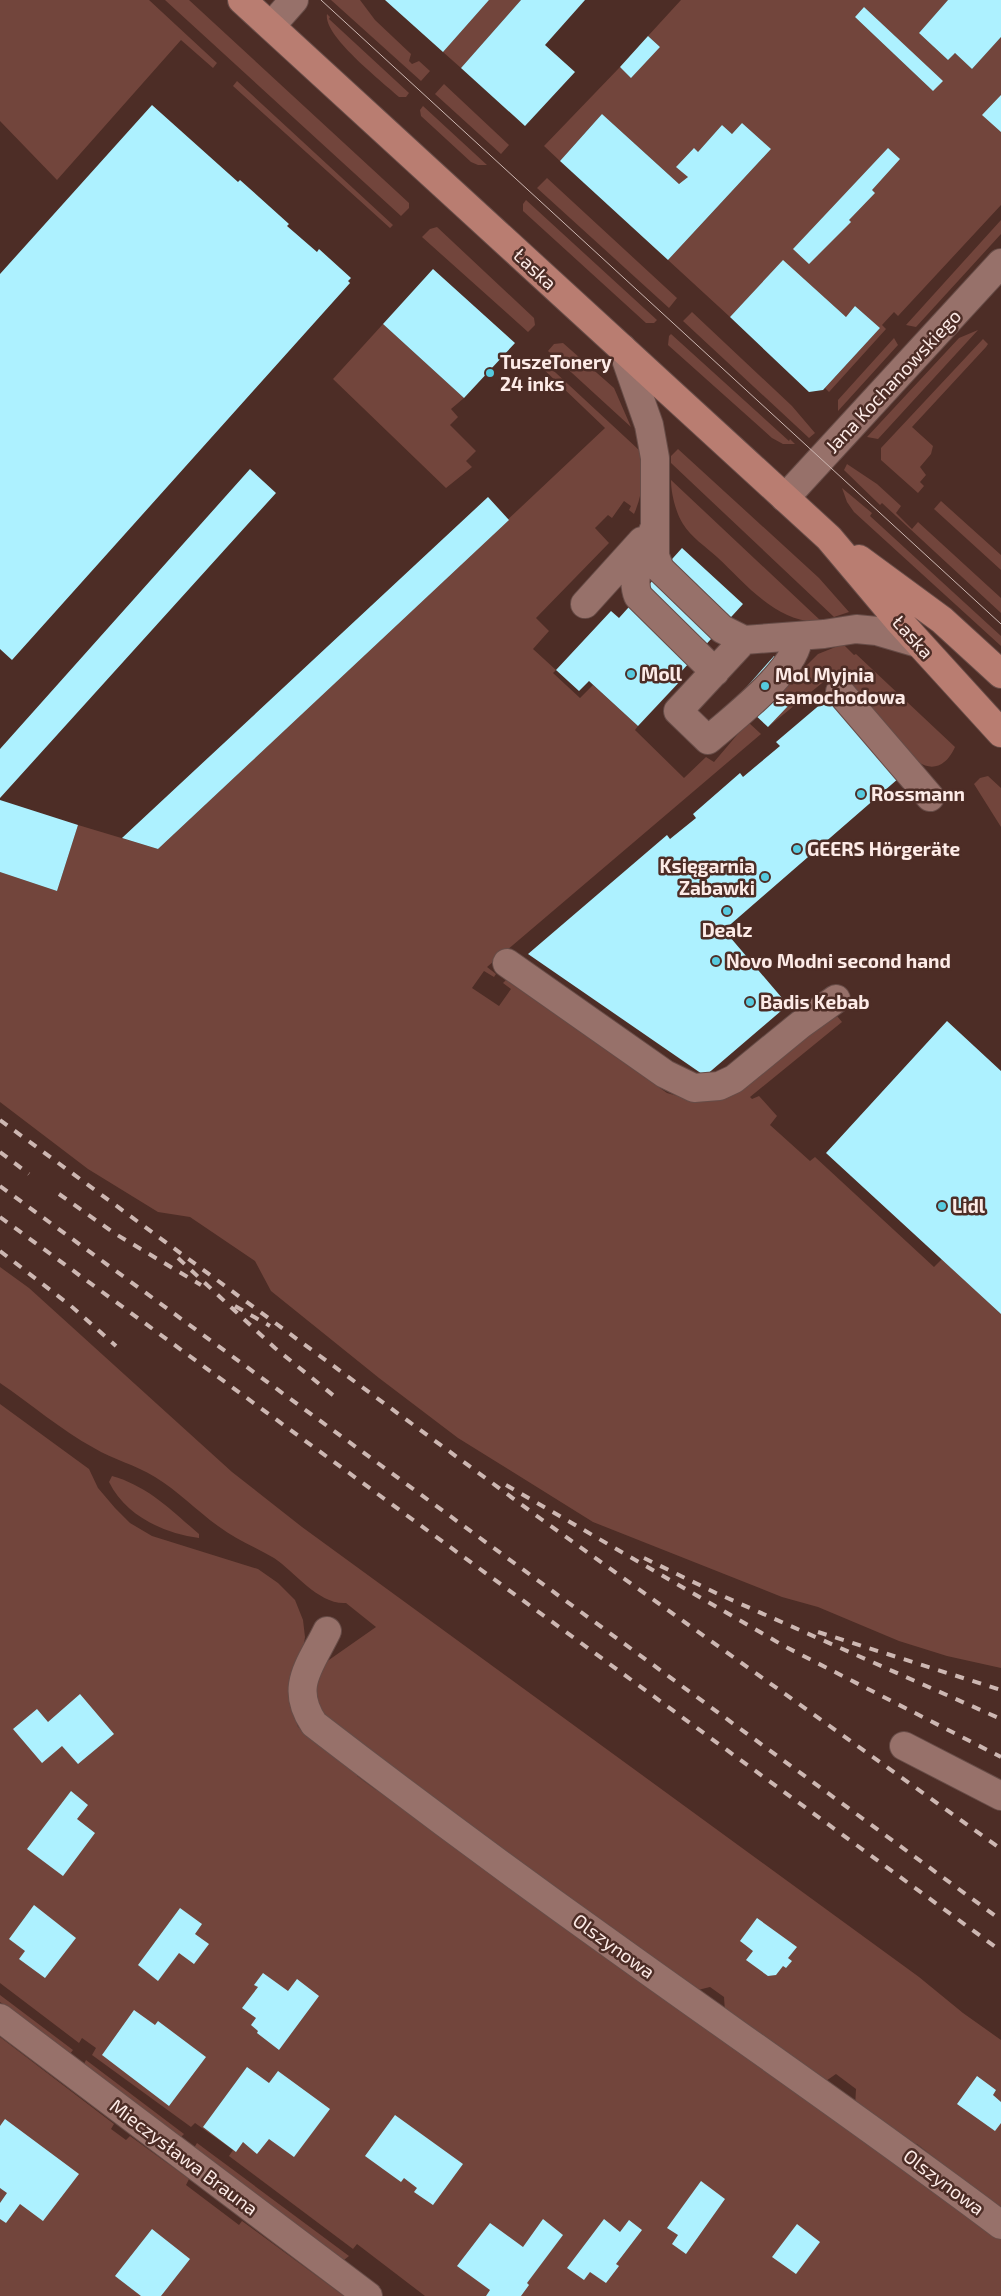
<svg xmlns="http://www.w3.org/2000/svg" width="1001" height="2296" font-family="'Exo 2',sans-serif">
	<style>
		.green { fill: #72453c; fill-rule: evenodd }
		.building { fill: #adf1ff }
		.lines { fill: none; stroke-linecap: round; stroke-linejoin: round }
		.minor-casing { stroke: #674c47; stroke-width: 30 }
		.major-casing { stroke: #674c47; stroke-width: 30 }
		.minor { stroke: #97716a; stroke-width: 28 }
		.major { stroke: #b97d71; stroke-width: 28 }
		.tram { stroke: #cdb7b2; stroke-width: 1 }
		.rail { stroke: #cdb7b2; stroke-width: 4; stroke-dasharray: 9 9; stroke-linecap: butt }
		.poi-dot { fill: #55cadf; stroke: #4d2d26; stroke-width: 2 }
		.labels { text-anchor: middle; stroke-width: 5; stroke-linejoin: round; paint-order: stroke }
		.street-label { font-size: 19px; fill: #fdebe7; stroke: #4d2d26 }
		.poi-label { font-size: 19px; font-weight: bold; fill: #fdebe7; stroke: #4d2d26; text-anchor: start }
	</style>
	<rect width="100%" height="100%" fill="#4d2d26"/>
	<path class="green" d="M0 0H149L217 63 213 68 181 40 57 180 0 121Z
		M165 0H189L409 203V208L401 216Z
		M331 0H360L375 20 411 54 409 61 412 64 419 61 430 71 421 81Z
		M489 0H521L461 68 443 52Z
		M681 0H948L919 33 948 60 955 53 972 69 1001 37V205L898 316 894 312 882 325 886 329 829 392 825 388 880 328 855 306 846 317 783 261 730 317 668 260 771 149 742 123 732 134 722 125 698 152 693 149 677 166 688 177 679 184 602 114 560 161 544 146 620 67 631 77 660 47 648 36ZM864 7 942 81 933 91 855 17Z
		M327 14 330 17 329 19 409 93 406 97H399C383 82 323 36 327 14Z
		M237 81 393 225 390 228 233 86Z
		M444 84 509 145 501 154 435 94Z
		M423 106 487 165H478L471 162 421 116 420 110Z
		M547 178 677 298 669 308 537 188Z
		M526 200 657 320 654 323H646L523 211V204Z
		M1001 220V234L916 327 906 325Z
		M437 227 534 318 535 325 528 332 422 237 430 229Z
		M692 312 792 406 815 433 809 438 683 321Z
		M383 324 464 398 451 409 458 417 450 425 476 451 466 461 472 467 446 488 333 379Z
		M978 330 878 439 867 437 959 338Z
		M671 334 789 441 790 439 795 444H783L772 438 668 345 669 336Z
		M894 338 898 345 838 411V400Z
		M983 339 988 344 986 347 912 427 933 446 931 454 920 467 926 475 920 482 924 486 918 493 881 460V448Z
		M563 343 614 388 631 427 548 351 554 344Z
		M542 360 639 450C645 472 643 494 634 514L629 510 631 506 624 501 612 518 608 515 595 528 609 543 536 618 549 631 533 649 556 670 553 673 580 698 593 685 638 726 635 730 684 778 706 757 714 762 748 722 761 734 487 967 496 974 494 977 484 971 472 988 499 1006 511 989 503 983 506 980 667 1093 695 1101 837 1016 842 1022 750 1097 752 1099 759 1096 777 1116 770 1125 810 1161 815 1157 934 1267 942 1259 1001 1314V1668L947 1656 899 1641 818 1607 782 1597 593 1522 458 1438 379 1378 271 1291 255 1261 190 1217 158 1212 88 1169 0 1102V872L57 891 78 825 158 849 605 428 538 364Z
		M678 449 819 578 849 612 834 617 671 463V456Z
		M847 464 877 484 901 506 896 513 912 529 918 522 1001 598V613L882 503 880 505 844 470Z
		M671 480 821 621C778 625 745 583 717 557 706 547 691 537 683 524 676 513 671 494 671 480Z
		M842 488 872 513 870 516 1001 636V646L854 512 847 502Z
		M941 501 1001 555V570L934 509Z
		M843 644 854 655 856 654 955 747C948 763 935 773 918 762L846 679 838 676 827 679 768 727 789 705 777 695 818 654Z
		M988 776 1001 788V827L974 784 980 778Z
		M0 1267 29 1288 232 1472 302 1527 919 1977 963 2013 1001 2040V2210L917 2144 901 2143 855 2107 856 2089 836 2074 823 2083 725 2012 724 1997 710 1987 694 1991 337 1730 320 1710 311 1686 326 1662 376 1627 346 1603C319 1605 295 1572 274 1558 255 1547 235 1539 218 1526 196 1510 178 1491 155 1477 134 1464 114 1460 94 1448 61 1430 31 1404 0 1383Z
		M0 1404 89 1469 98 1488 115 1508 130 1523 152 1536 258 1569 278 1583 295 1600 303 1620 305 1637 293 1712 298 1727 357 1769V1776L376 1790 383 1787 1001 2238V2296H425L357 2244 353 2249 229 2156 233 2150 195 2123 191 2127 92 2055 96 2048 82 2038 79 2043 0 1983Z
		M112 1476C148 1486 172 1511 199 1534V1538C163 1533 126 1516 109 1482Z
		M0 1995 73 2050 70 2054 0 2002Z
		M0 2037 114 2124 111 2129 126 2140 130 2136 189 2179 186 2185 239 2225 242 2221 344 2296H0Z
		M86 2060 184 2134 180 2138 84 2064Z
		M197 2143 349 2256 344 2260 194 2148Z"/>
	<path class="building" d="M385 0H489L443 52Z
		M521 0H585L545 45 575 72 525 126 461 68Z
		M948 0H1001V37L972 69 955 53 948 60 919 33Z
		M864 7 943 81 933 91 855 17Z
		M648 36 660 47 631 78 620 67Z
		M1001 95V132L982 115Z
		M152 105 238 182 240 180 289 224 287 226 317 252 319 249 351 278 348 281 350 283 12 660 0 649V274Z
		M602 114 679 184 688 177 676 167 694 148 698 152 722 125 732 134 742 123 771 149 668 260 560 161Z
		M888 148 900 159 872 190 875 193 849 220 851 222 809 264 793 249Z
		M783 260 846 317 855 306 880 328 823 390 809 392 730 317Z
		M433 269 515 343 464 398 383 324Z
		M250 469 276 493 0 798V749Z
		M488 497 509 520 158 849 122 838Z
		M682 548 743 604 679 674 683 678 638 726 589 681 579 691 556 670 611 611 619 618Z
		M774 656 794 675 777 694 789 705 768 727 737 698Z
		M829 697 899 778 724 930 788 1005 705 1076 528 954 667 835 670 839 696 818 693 814 740 773 743 777 780 746 776 742Z
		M0 800 78 825 57 891 0 872Z
		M947 1021 1001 1071V1314L826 1153Z
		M80 1694 114 1734 78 1764 62 1746 42 1763 13 1729 37 1709 48 1722Z
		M71 1791 88 1805 77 1819 95 1833 63 1876 27 1849Z
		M34 1905 76 1938 45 1978 19 1959 25 1951 9 1939Z
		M180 1908 202 1924 195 1934 209 1944 194 1964 179 1953 158 1981 138 1965Z
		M757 1918 797 1947 788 1958 792 1961 786 1968 783 1966 776 1975 768 1976 746 1960 753 1951 740 1941Z
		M263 1973 288 1991 297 1979 319 1996 279 2050 257 2033 258 2031 251 2025 256 2018 242 2008 258 1987 254 1985Z
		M134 2010 155 2025 158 2021 206 2057 169 2106 102 2055Z
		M247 2067 269 2083 278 2071 330 2109 294 2157 269 2139 257 2154 243 2142 236 2152 203 2127Z
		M977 2076 996 2090 993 2095 1001 2102V2123L995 2131 957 2104Z
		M395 2115 463 2164 433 2205 414 2192 417 2188 404 2178 401 2182 365 2156Z
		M5 2119 79 2174 43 2221 20 2204 6 2223 0 2219V2203L7 2193 0 2188V2126Z
		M701 2181 725 2199 686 2254 672 2244 678 2235 667 2228Z
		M543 2219 563 2235 527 2283 529 2285 521 2296H486L490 2290 457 2266 490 2223 523 2247Z
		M604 2219 620 2232 629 2220 642 2230 616 2264 619 2266 606 2283 590 2272 584 2280 567 2268Z
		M797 2224 820 2242 796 2274 772 2257Z
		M152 2229 190 2259 161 2296H141L115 2276Z"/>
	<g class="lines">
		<defs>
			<path id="minor" d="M271 26 294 0
				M622 348 649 425 655 458V556L660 569 722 629 744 640 824 634 856 629 877 631 918 643
				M785 498 1001 263
				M653 531C646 553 629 573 638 596L715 672
				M585 604 642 541
				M744 640 678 711 708 740C731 720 799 668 798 637
				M840 692 930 797
				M507 963 665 1074 694 1088 719 1086 734 1079 800 1025 836 999
				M327 1631C310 1666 289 1687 314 1724 410 1798 507 1870 605 1940 737 2035 871 2127 1001 2225
				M904 1746 1001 1796
				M0 2018 368 2296"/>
			<path id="major" d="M242 0 829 538 898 620 1001 733
				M859 559 942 620 1001 674"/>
		</defs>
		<use href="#minor" class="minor-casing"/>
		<use href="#major" class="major-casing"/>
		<use href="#minor" class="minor"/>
		<use href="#major" class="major"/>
		<path class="tram" d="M321 0 1001 624"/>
		<path class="rail" d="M0 1120 541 1519 1001 1849
			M0 1152 29 1174
			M0 1186 1001 1920
			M59 1194 114 1233 201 1285
			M0 1217 1001 1951
			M0 1251 71 1306 116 1346
			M178 1258 275 1348 339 1400
			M235 1306 270 1326
			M506 1485 784 1646 1001 1757
			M644 1558 716 1593 1001 1719
			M818 1632 1001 1690"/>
	</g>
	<g class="poi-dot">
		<circle cx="490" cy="373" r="5"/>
		<circle cx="631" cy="674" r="5"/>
		<circle cx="765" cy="686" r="5"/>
		<circle cx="861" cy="794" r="5"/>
		<circle cx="797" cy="849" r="5"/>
		<circle cx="765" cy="877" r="5"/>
		<circle cx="727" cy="911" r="5"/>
		<circle cx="716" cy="961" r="5"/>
		<circle cx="750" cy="1002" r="5"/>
		<circle cx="942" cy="1206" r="5"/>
	</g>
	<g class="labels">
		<g class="street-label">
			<text transform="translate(535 269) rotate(43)" y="7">Łaska</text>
			<text transform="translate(893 381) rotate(-47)" y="7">Jana Kochanowskiego</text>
			<text transform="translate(913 637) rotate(48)" y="7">Łaska</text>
			<text transform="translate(614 1946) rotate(36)" y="7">Olszynowa</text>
			<text transform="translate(184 2157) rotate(37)" y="7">Mieczysława Brauna</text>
			<text transform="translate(944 2182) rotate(37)" y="7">Olszynowa</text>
		</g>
		<g class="poi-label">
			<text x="500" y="369">TuszeTonery<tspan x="500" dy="22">24 inks</tspan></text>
			<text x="641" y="681">Moll</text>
			<text x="775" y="682">Mol Myjnia<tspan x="775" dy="22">samochodowa</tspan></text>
			<text x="871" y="801">Rossmann</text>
			<text x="807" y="856">GEERS Hörgeräte</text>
			<text x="755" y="873" text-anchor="end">Księgarnia<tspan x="755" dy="22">Zabawki</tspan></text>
			<text x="727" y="937" text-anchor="middle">Dealz</text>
			<text x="726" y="968">Novo Modni second hand</text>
			<text x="760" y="1009">Badis Kebab</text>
			<text x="952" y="1213">Lidl</text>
		</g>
	</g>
</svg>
